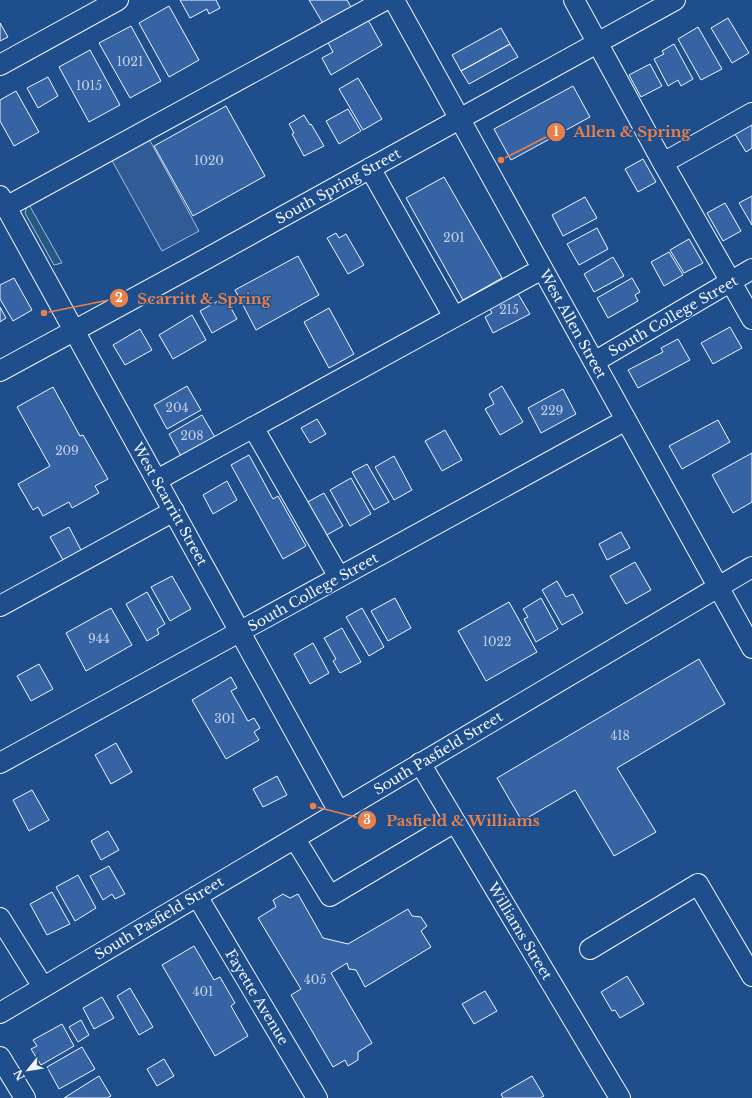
<svg xmlns="http://www.w3.org/2000/svg" width="752" height="1098" font-family="'Libre Baskerville',serif">
	<style>
		.green { fill: #245a82; stroke: #a8bbd7 }
		.parking { fill: #305b95; stroke: #a8bbd7 }
		.building { fill: #3563a3; stroke: #f2f6ff }
		.lines { fill: none; stroke-linecap: round; stroke-linejoin: round }
		.minor-casing { stroke: #f2f6ff; stroke-width: 22 }
		.minor { stroke: #1f4e8c; stroke-width: 20 }
		.labels { text-anchor: middle; stroke-width: 3; stroke-linejoin: round; paint-order: stroke }
		.number-label { font-size: 12px; fill: #c3d1e8 }
		.street-label { font-size: 14px; fill: #f2f6ff; stroke: #1f4e8c }
		.leader { fill: none; stroke: #ea8049; stroke-width: 1.5 }
		.callout-dot { fill: #ea8049; stroke: #1f4e8c; stroke-width: 1.5 }
		.mark-label { font-size: 12px; text-anchor: middle; font-weight: bold; fill: #fff }
		.callout-label { font-size: 15px; text-anchor: middle; font-weight: bold; fill: #ea8049; stroke: #1f4e8c; stroke-width: 3; stroke-linejoin: round; paint-order: stroke }
	</style>
	<rect width="100%" height="100%" fill="#1f4e8c"/>
	<path class="green" d="M28 203 62 263 54 265 25 213Z"/>
	<path class="parking" d="M148 137 199 231 162 251 110 157Z"/>
	<path class="building" d="M180 0H216L220 8 209 14 207 9 190 18Z
		M309 0H347L352 9 324 25Z
		M169 6 199 60 169 77 139 23Z
		M367 18 382 45 331 75 322 58 333 52 327 41Z
		M728 18 749 53 732 63 711 28Z
		M0 23 8 37 0 41Z
		M131 26 161 81 130 98 99 43Z
		M698 27 722 69 701 80 678 39Z
		M501 28 510 44 461 71 452 55Z
		M510 44 518 57 469 84 461 71Z
		M674 44 693 79 681 86 678 80 668 86 654 59 664 54 662 51Z
		M90 50 120 105 89 122 59 67Z
		M650 64 662 86 641 97 629 75Z
		M48 77 58 96 38 108 27 88Z
		M358 78 382 119 363 130 339 89Z
		M573 86 590 117 511 160 494 129Z
		M16 91 39 132 14 146 0 121V100Z
		M226 106 265 176 193 216 154 146Z
		M348 109 361 131 339 144 326 121Z
		M304 115 310 125 311 124 324 146 304 156 292 134 294 133 289 124Z
		M752 123V148L746 152 735 134Z
		M643 159 656 182 638 192 625 169Z
		M444 177 502 278 463 300 406 198Z
		M752 196V225L739 203Z
		M585 197 597 218 563 236 552 215Z
		M725 203 741 231 723 241 707 213Z
		M597 228 608 249 579 265 567 244Z
		M336 233 339 238 346 234 364 265 348 274 327 238Z
		M689 239 703 263 684 273 670 250Z
		M669 252 683 275 664 286 651 262Z
		M298 256 319 295 256 330 235 290Z
		M613 257 624 276 594 292 584 274Z
		M14 278 32 310 13 321 0 299V285Z
		M632 278 640 292 635 295 638 301 608 318 597 298Z
		M517 292 530 314 493 333 485 317 492 313 489 307Z
		M225 297 237 319 212 333 200 311Z
		M0 307 6 318 0 322Z
		M329 308 354 354 329 368 304 322Z
		M192 315 206 340 173 359 159 335Z
		M730 327 742 348 713 364 701 343Z
		M140 329 152 350 125 365 113 345Z
		M678 339 690 360 638 388 628 370 663 352 661 348Z
		M187 386 201 410 167 429 154 405Z
		M502 386 523 422 500 435 485 409 494 404 489 394Z
		M53 387 80 436 83 435 108 479 95 486 99 493 72 508 69 502 43 516 38 507 33 510 18 484 50 466 17 407Z
		M563 389 576 414 541 433 528 408Z
		M202 415 216 439 182 458 169 434Z
		M317 419 326 434 310 443 301 428Z
		M718 420 730 442 682 469 669 446Z
		M445 430 462 460 442 471 425 441Z
		M752 453V502L733 513 712 475Z
		M249 455 273 499 278 496 306 546 283 559 231 465Z
		M394 456 412 490 394 500 375 467Z
		M367 464 389 502 374 510 352 472Z
		M351 478 371 514 350 526 330 490Z
		M227 481 237 500 213 514 203 495Z
		M324 493 343 526 323 537 304 504Z
		M69 527 81 550 63 560 50 537Z
		M621 532 630 548 607 560 599 544Z
		M635 562 651 590 626 604 610 576Z
		M172 576 191 609 170 621 151 587Z
		M557 581 566 597 573 594 583 613 562 625 542 590Z
		M147 592 165 624 157 629 159 634 147 641 126 604Z
		M395 598 411 628 388 641 371 611Z
		M541 598 558 629 536 642 524 619 528 617 523 609Z
		M509 602 537 652 486 681 458 631Z
		M111 608 132 645 86 671 66 633Z
		M362 608 384 647 369 656 346 617Z
		M342 628 361 662 340 673 333 661 336 659 324 638Z
		M313 643 329 673 310 684 294 654Z
		M699 659 725 704 617 768 656 832 614 856 575 790 522 821 497 778Z
		M39 664 53 689 31 701 17 676Z
		M231 677 237 688 231 691 248 721 254 718 260 728 254 732 259 740 226 759 192 700Z
		M116 743 132 772 111 784 95 755Z
		M277 776 287 795 263 807 253 789Z
		M32 790 49 820 29 831 13 800Z
		M108 831 119 850 101 860 91 841Z
		M109 866 125 894 115 899 112 894 103 900 90 876Z
		M78 875 96 908 75 921 56 887Z
		M52 892 70 924 47 935 30 904Z
		M283 894 290 898 298 894 323 938 348 944 408 909 412 916 421 917 427 926 421 931 431 947 365 987 356 970 349 969 347 963 331 973 372 1043 358 1052V1060L348 1066 345 1060 333 1067 291 995 301 989 258 918 276 907 273 900Z
		M194 946 214 980 220 977 235 1003 231 1006 248 1036 215 1056 162 965Z
		M627 976 644 1004 620 1018 615 1010 612 1011 601 992Z
		M130 988 153 1027 139 1035 117 996Z
		M485 991 497 1011 474 1024 462 1004Z
		M102 997 114 1018 94 1029 83 1008Z
		M81 1020 89 1035 78 1042 69 1027Z
		M62 1024 74 1046 41 1065 31 1049 37 1046 33 1040Z
		M82 1047 95 1069 59 1089 47 1067Z
		M164 1059 174 1076 157 1086 147 1069Z
		M99 1076 111 1096 107 1098H64Z
		M532 1076 544 1096 540 1098H503L501 1094Z"/>
	<g class="lines">
		<defs>
			<path id="minor" d="M394 0 752 648
				M574 0 663 163 752 319
				M0 65 118 0
				M663 163 752 113
				M370 168 454 317
				M0 196 339 812
				M6 207 385 0
				M594 362 752 269
				M0 371 195 265 675 0
				M253 427 339 577
				M157 480 542 269
				M0 606 174 511
				M0 763 626 420
				M420 763 620 1098
				M295 839 330 896 455 822
				M197 896 317 1098
				M0 918 43 987
				M590 949 698 884 752 976
				M0 1013 752 567
				M0 1057 25 1098"/>
		</defs>
		<use href="#minor" class="minor-casing"/>
		<use href="#minor" class="minor"/>
	</g>
	<g class="labels">
		<g class="number-label">
			<text x="130" y="66">1021</text>
			<text x="89" y="90">1015</text>
			<text x="209" y="165">1020</text>
			<text x="454" y="242">201</text>
			<text x="509" y="314">215</text>
			<text x="177" y="412">204</text>
			<text x="552" y="415">229</text>
			<text x="192" y="440">208</text>
			<text x="67" y="455">209</text>
			<text x="99" y="643">944</text>
			<text x="497" y="646">1022</text>
			<text x="225" y="723">301</text>
			<text x="620" y="740">418</text>
			<text x="315" y="984">405</text>
			<text x="203" y="996">401</text>
		</g>
		<g class="street-label">
			<text transform="translate(338 186) rotate(-29)" y="5">South Spring Street</text>
			<text transform="translate(673 316) rotate(-30)" y="5">South College Street</text>
			<text transform="translate(573 324) rotate(61)" y="5">West Allen Street</text>
			<text transform="translate(170 504) rotate(61)" y="5">West Scarritt Street</text>
			<text transform="translate(313 592) rotate(-29)" y="5">South College Street</text>
			<text transform="translate(438 753) rotate(-31)" y="5">South Pasfield Street</text>
			<text transform="translate(159 918) rotate(-31)" y="5">South Pasfield Street</text>
			<text transform="translate(520 931) rotate(59)" y="5">Williams Street</text>
			<text transform="translate(257 997) rotate(59)" y="5">Fayette Avenue</text>
		</g>
	</g>
	<path class="leader" d="M501 160L556 132M44 313L119 298M313 806L367 820"/>
	<g class="callout-dot">
		<circle cx="501" cy="160" r="4"/>
		<circle cx="44" cy="313" r="4"/>
		<circle cx="313" cy="806" r="4"/>
		<circle cx="556" cy="132" r="10"/>
		<circle cx="119" cy="298" r="10"/>
		<circle cx="367" cy="820" r="10"/>
	</g>
	<g class="mark-label">
		<text x="556" y="136">1</text>
		<text x="119" y="302">2</text>
		<text x="367" y="824">3</text>
	</g>
	<g class="callout-label">
		<text x="632" y="137">Allen &amp; Spring</text>
		<text x="204" y="304">Scarritt &amp; Spring</text>
		<text x="463" y="826">Pasfield &amp; Williams</text>
	</g>
	<g transform="translate(28 1070) rotate(240)" stroke="#1f4e8c" stroke-width="3" paint-order="stroke">
	<path d="M0-3L7 15L0 10L-7 15Z" fill="#f2f6ff"/>
	<text y="-6" font-size="11" font-weight="bold" text-anchor="middle" fill="#f2f6ff">N</text>
	</g>
</svg>
